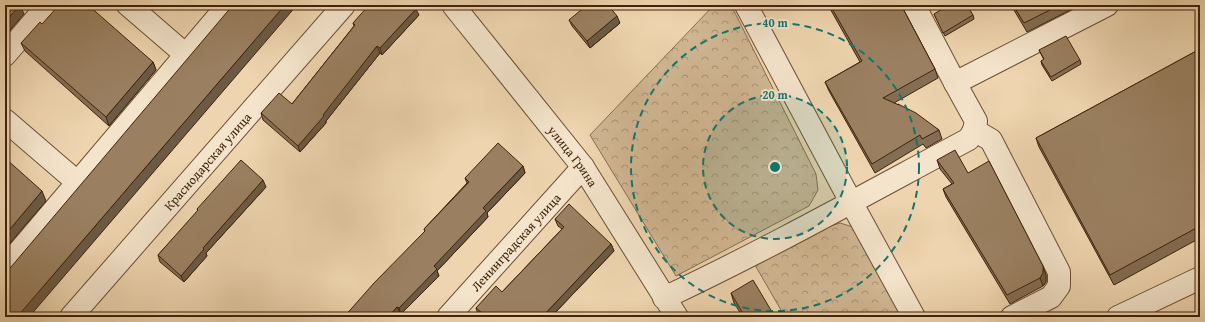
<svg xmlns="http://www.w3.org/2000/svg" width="1205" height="322" font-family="'Gentium Book Plus',serif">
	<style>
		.park { fill: url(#park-crowns); stroke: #886d50 }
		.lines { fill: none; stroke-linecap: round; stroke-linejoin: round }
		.minor-casing { stroke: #6b5035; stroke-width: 24 }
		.minor { stroke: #f4e4cb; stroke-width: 22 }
		.wall { fill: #846e53; stroke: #3f230c }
		.shaded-wall { fill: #6c5a44; stroke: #3f230c }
		.building { fill: #9a8061; stroke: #3f230c }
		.ring { fill: none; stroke: #0f766e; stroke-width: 2; stroke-dasharray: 7 5 }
		.labels { text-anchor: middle; stroke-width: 4; stroke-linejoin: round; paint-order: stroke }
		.street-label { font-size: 13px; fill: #3f230c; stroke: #f4e4cb }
		.centre { fill: #0f766e; stroke: #f4e4cb; stroke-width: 2 }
		.ring-label { font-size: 12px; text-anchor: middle; font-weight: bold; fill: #0f766e; stroke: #f4e4cb; stroke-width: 4; stroke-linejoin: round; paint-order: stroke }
	</style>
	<defs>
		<pattern id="park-crowns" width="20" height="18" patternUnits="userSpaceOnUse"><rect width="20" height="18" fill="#d0b793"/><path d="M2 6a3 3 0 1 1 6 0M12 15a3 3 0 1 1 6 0" fill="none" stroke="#aa9476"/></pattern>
	</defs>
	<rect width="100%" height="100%" fill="#eed5af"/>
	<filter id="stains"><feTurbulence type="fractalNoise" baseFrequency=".005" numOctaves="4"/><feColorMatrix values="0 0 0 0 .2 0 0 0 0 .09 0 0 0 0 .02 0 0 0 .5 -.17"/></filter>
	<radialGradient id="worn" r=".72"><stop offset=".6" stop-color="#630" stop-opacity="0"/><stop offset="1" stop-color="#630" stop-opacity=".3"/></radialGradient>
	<path class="park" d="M714 5H731L816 174 818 190 809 206 676 276 590 135Z
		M840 223 853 227 906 317H785L755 265 831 226Z"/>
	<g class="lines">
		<defs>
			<g id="minor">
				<path d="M128 5 186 55"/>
				<path id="s1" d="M453 5 583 167 677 317"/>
				<path d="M746 5 851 202 914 317"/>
				<path d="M914 5 955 83"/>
				<path d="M5 55 48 5"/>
				<path d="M5 120 77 182"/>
				<path d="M974 130 991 140 1059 272V286L1051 297 1012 317"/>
				<path d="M5 268 228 5"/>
				<path d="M664 298C768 249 868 193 969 139L974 130 976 121 955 83 1107 5"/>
				<path id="s2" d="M71 317 344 5"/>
				<path id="s3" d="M448 317 583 167"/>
				<path d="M1118 317 1200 278"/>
			</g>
		</defs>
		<use href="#minor" class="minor-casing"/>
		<use href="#minor" class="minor"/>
	</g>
	<path class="wall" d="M828 5H901L935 69 938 78 894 103 939 130 942 139 926 148 923 144 875 173 829 91 825 82 860 62Z
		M1011 5H1080L1027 32Z
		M934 14 973 15 974 19 945 36Z
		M419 15 382 55 380 53 326 121V123L300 152 263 120 261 113 292 104 354 26 353 23Z
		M569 20 620 23 590 48 572 26Z
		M42 24 153 62 156 70 109 126 25 51 21 43Z
		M1200 49V238L1114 285 1039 147 1036 138Z
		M1039 50 1080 60 1081 64 1052 81 1042 65 1041 61 1044 60Z
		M937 160 968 173 1043 266 1046 275V282L1043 286 1010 304 946 197 943 189 952 184 940 169Z
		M523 166 525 173 487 213 488 217 437 271 439 276 401 314 400 313 344 317 425 232 424 229 467 183 465 178Z
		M266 187 206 253 207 256 184 282 160 262 158 255 198 211 197 209Z
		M555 219 611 244 614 251 551 317H478L480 316 478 314 476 308 502 292 562 229 558 226Z
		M731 293 775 317H743L734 303Z"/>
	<path class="shaded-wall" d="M20 5 24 14 5 36V22Z
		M285 5H297L29 317H17Z
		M416 9 419 15 382 55 380 48Z
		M617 16 620 23 590 48 587 41Z
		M377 46 380 53 326 121V123L300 152 298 146Z
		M153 62 156 70 109 126 106 117Z
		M523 166 525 173 487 213 488 217 437 271 439 276 401 314 399 308 483 208Z
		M263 180 266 187 206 253 207 256 184 282 181 276 203 248Z
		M42 191 46 201 5 249V235Z
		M611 244 614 251 551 317H542Z
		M1043 266 1046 275V282L1043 286 1040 278Z
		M397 307 400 313 396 317H388Z"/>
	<path class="building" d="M5 5H20L5 22Z
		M59 5H88L153 62 106 117 21 43 40 22 42 24Z
		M233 5H285L17 317H5V270L11 267Z
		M369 5H412L416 9 380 48 377 46 323 115 324 116 298 146 261 113 279 93 292 104 355 25 353 23Z
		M587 5H608L617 16 587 41 569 20Z
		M830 5H901L935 69 883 98 899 105 898 104 916 113 939 130 922 139 920 135 872 164 825 82 862 61Z
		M949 5H967L973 15 943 33 934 14Z
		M1013 5H1060L1024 23Z
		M1066 36 1080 60 1051 77 1041 61 1044 59 1039 50Z
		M1200 49V226L1110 275 1036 138Z
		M498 143 523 166 483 208 486 211 434 266 437 269 399 308 397 307 388 317H344L374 283 425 231 424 229 469 182 465 178Z
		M955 150 968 173 989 161 1043 266V273L1040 278 1007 295 943 189 954 183 937 160Z
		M5 158 42 191 5 235Z
		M241 160 263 180 203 248 204 249 181 276 158 255 198 210 197 209Z
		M569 204 611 244 542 317H478L482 313 476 308 496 286 502 292 564 227 555 219Z
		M753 280 775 317H745L731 293Z
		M190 314 193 317H188Z"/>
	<circle cx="775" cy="167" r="72" fill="#0f766e" fill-opacity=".12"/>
	<g class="ring">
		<circle cx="775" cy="167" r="72"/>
		<circle cx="775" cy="167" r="144"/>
	</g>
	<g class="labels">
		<g class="street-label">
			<text dy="5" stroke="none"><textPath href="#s1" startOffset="193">улица Грина</textPath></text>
			<text dy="5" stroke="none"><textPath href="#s2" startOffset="207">Краснодарская улица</textPath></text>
			<text dy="5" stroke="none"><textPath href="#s3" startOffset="101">Ленинградская улица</textPath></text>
		</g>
	</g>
	<circle cx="775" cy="167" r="6" class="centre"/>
	<g class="ring-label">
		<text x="775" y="27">40 m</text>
		<text x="775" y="99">20 m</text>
	</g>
	<rect width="1205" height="322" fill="none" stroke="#eed5af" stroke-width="20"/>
	<rect x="6" y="6" width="1193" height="310" fill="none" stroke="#3f230c" stroke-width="2"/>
	<rect x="10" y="10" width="1185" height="302" fill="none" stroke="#3f230c"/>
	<rect width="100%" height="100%" filter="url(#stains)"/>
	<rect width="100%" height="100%" fill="url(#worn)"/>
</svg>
